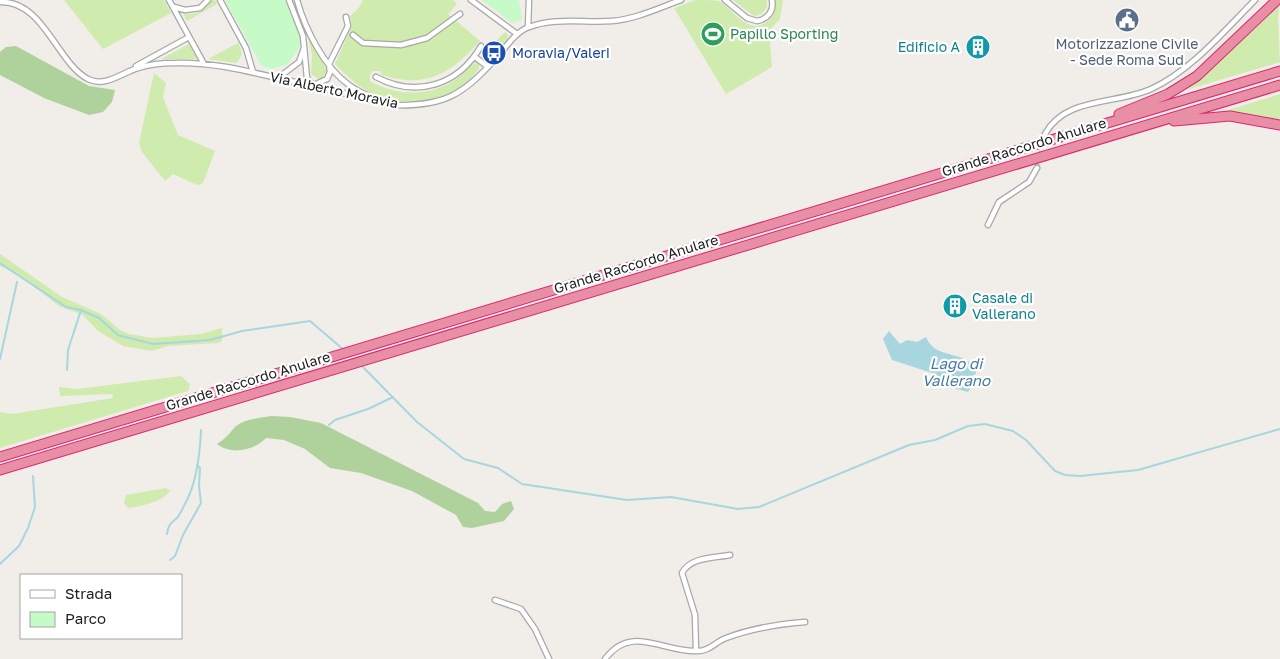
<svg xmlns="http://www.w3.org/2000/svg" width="1280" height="659" font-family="'Golos Text',sans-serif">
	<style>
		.grass { fill: #d0ebae }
		.forest { fill: #afd19c }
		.park { fill: #c6fac6 }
		.water { fill: #a8d6df }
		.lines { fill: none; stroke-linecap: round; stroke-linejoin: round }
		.stream { stroke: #a8d6df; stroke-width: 2 }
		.street-tunnel { stroke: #c7c4c0; stroke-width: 4.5; stroke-dasharray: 4.5 2; stroke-linecap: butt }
		.street-casing { stroke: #a8a8a8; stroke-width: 7 }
		.highway-casing { stroke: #dd2671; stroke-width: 11 }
		.street { stroke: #fff; stroke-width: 4.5 }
		.highway { stroke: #e88fa6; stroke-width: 9 }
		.labels { text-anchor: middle; stroke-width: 4.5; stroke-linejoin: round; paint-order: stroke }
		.leisure-label { font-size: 14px; fill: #27864d; stroke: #fff; text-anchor: start }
		.service-label { font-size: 14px; fill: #4e5e75; stroke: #fff }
		.culture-label { font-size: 14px; fill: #0d838f; stroke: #fff; text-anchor: end }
		.transit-label { font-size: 14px; fill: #164399; stroke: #fff; text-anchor: start }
		.street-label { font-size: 14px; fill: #212121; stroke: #fff }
		.water-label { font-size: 15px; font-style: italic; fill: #457aa3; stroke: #fff }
	</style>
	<rect width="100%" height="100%" fill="#f1ede8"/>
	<path class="grass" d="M64 0H164L171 13 103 49Z
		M212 0H215L217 4 187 21 183 13C195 16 205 11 212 0Z
		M363 0H453L457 4 448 14 480 41C450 74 427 89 382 75L380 71H373L370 75V81C397 97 433 97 459 77 465 72 469 65 477 62L479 64V69C453 103 400 112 364 89 353 82 344 73 335 64L352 26 350 16 358 9Z
		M696 0C702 0 713 0 719 1 734 10 749 37 768 21 775 16 776 8 775 0H783L780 19 769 31 772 67 726 94 674 8Z
		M733 0H767V7L762 14 754 16Z
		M1280 0 1278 18 1280 62 1186 90 1205 75Z
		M505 32 508 35 507 39 489 58 482 57V50L485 46 489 48Z
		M308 36 327 70 323 77 319 79 311 74 312 55Z
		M238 43C243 52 243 56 236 63L208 59Z
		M189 44 197 59H161Z
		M154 73 166 83 163 97 178 135 215 151 203 183 197 185 173 174 165 181 142 152 139 143Z
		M1280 94V121L1248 114 1218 113Z
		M0 254 62 297 101 314 120 330 129 334 152 338 201 334 222 328V341L217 343 168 346 152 351 123 346 98 331 83 315 59 306 20 276 0 266Z
		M181 376 190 384 188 391 0 448V412L12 414 113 398 112 394 60 396 59 387 77 389Z
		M166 488 170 491C162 502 141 506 128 508L124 503 126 495Z"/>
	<path class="forest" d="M16 46 89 86 115 90 112 102 103 112 89 115 44 98 0 75V52L6 47Z
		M271 416 290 417 321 423 478 503 485 511 495 512 502 504 511 501 514 509 504 521 472 528 463 527 456 515 412 491 361 473 330 468 305 449 284 440 266 438C254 451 231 455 217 444 225 439 229 434 235 427 243 419 260 418 271 416Z"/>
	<path class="park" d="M225 0H290L302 44 287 65 270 69 261 65Z
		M482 0H519L522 20 512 23Z"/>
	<path class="water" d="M889 331 900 344 907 340 917 342 926 337C935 359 957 349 976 367V374L971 376 969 383 972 386 968 392 950 387 932 373 892 360 883 339Z"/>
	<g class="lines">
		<path class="stream" d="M0 263 66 307 81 310 99 318 118 335 153 344 210 340 242 331 310 321 344 350
			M0 359 17 282
			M361 365 417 422 464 459 498 468 522 484 627 500 671 497 738 509 759 507 909 445 935 440 968 426 985 424 1013 431 1026 440 1055 471 1065 475 1080 476 1138 470 1280 429
			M67 370 68 350 81 310
			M329 425 335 420 368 409 393 397
			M167 534C168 525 171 523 177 518 180 515 184 505 187 500 197 480 200 453 201 430
			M170 560 175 556 183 535 201 503 199 486 200 468 197 465
			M0 564 19 546 28 528 35 507 33 476"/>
		<path class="street-tunnel" d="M1037 168 1045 134"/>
		<defs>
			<path id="street" d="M169 0 204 64
				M220 0 246 48 253 72
				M289 0 303 36 307 78 312 84
				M297 0C305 29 324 67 349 85 357 91 365 94 373 98
				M471 0 517 34
				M725 0 747 18 757 21C768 19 774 11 772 0
				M0 2C43 0 57 63 88 79 105 88 123 72 138 68 150 64 163 63 176 63 211 62 243 70 277 78 315 86 353 95 391 105 445 107 463 95 499 55 508 44 516 32 529 27 555 17 585 23 612 21 636 19 659 8 681 0
				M174 7 185 10 200 8 208 0
				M528 27 529 0
				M353 35 363 43 401 45 427 38 460 14
				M475 57 488 67
				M136 66 189 37
				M376 77C416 98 458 86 481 46
				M278 78 299 62 304 48
				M314 85 327 79 330 72 329 64 348 26 346 17
				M1045 134C1066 96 1116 105 1151 89 1191 71 1224 31 1255 0
				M988 225 999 202 1029 182 1037 168
				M495 600 521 609 535 629 549 659
				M696 651 695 615 682 573C690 557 714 558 730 555
				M605 659C632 623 663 653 698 651 710 651 715 642 726 638 750 629 779 624 805 622"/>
			<path id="highway" d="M1119 114 1168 94 1197 76 1277 0
				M1174 121 1230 116 1280 125
				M0 457 1280 71
				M0 470 1280 85"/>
		</defs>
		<use href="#street" class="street-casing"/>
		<use href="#highway" class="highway-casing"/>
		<use href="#street" class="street"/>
		<use href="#highway" class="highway"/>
	</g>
	<defs>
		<symbol id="civic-disc" viewBox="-11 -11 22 22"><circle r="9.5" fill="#5c6f8a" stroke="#fff"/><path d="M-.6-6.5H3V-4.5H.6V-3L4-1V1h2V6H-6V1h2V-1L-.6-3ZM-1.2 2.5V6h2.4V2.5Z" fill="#fff"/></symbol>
		<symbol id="stadium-disc" viewBox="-11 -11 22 22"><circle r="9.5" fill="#2e9e5b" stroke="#fff"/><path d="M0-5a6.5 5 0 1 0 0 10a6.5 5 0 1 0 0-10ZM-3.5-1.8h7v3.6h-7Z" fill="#fff"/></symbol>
		<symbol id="building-disc" viewBox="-11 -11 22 22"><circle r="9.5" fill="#0f9aa8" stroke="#fff"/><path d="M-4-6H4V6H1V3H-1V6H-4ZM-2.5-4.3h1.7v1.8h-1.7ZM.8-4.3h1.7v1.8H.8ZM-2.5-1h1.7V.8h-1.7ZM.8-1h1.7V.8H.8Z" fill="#fff"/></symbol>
		<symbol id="bus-disc" viewBox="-11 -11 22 22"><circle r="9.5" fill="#1a4fb4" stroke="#fff"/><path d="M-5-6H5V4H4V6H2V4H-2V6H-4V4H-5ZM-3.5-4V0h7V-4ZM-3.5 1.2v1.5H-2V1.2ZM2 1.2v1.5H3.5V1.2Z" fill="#fff"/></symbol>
	</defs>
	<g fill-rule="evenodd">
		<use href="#civic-disc" x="1113" y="6" width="28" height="28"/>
		<use href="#stadium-disc" x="699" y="20" width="28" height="28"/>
		<use href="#building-disc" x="964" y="33" width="28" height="28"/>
		<use href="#bus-disc" x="480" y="39" width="28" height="28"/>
		<use href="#building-disc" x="941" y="292" width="28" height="28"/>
	</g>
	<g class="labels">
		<g class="leisure-label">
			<text x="730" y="39">Papillo Sporting</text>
		</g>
		<g class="service-label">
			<text x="1127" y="49">Motorizzazione Civile<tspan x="1127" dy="16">- Sede Roma Sud</tspan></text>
		</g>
		<g class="culture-label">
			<text x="960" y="52">Edificio A</text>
			<text x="972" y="303" text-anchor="start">Casale di<tspan x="972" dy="16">Vallerano</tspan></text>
		</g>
		<g class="transit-label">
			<text x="512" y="58">Moravia/Valeri</text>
		</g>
		<g class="street-label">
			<text transform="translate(334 90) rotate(12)" y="5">Via Alberto Moravia</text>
			<text transform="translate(1024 147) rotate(-17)" y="5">Grande Raccordo Anulare</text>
			<text transform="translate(636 264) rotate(-17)" y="5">Grande Raccordo Anulare</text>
			<text transform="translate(248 381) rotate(-17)" y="5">Grande Raccordo Anulare</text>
		</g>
		<g class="water-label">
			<text x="956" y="369">Lago di<tspan x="956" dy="17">Vallerano</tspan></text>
		</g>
	</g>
	<rect x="20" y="574" width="162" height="65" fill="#ffffff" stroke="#a6a6a6"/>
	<rect x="30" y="590" width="25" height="8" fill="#ffffff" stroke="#a6a6a6"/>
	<text x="65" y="599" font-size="15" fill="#212121">Strada</text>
	<rect x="30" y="612" width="25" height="15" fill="#c6fac6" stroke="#a6a6a6"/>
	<text x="65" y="624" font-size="15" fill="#212121">Parco</text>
</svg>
